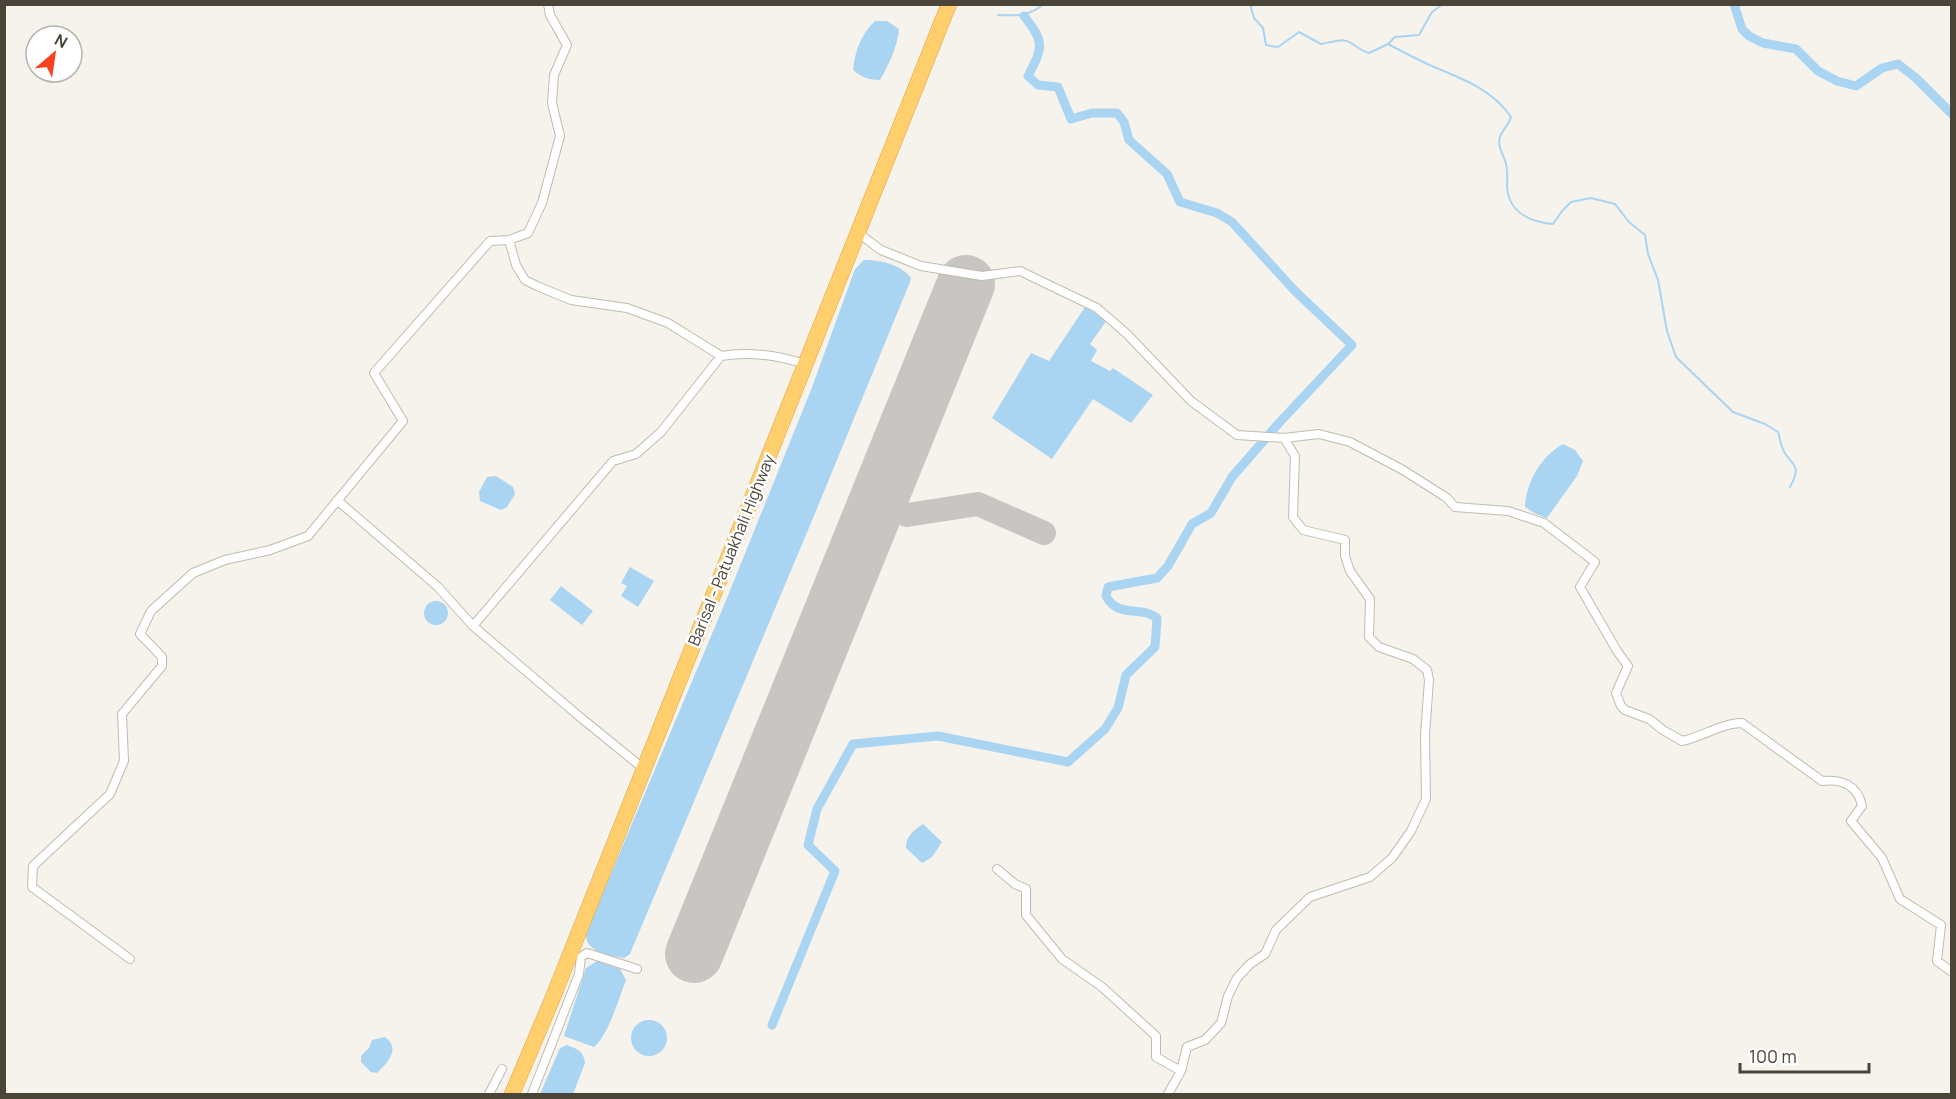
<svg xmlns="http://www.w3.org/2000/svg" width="1956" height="1099" font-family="Manrope,sans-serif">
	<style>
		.water { fill: #a9d4f2 }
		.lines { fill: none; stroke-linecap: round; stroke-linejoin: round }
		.stream { stroke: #a9d4f2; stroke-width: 2 }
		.canal { stroke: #a9d4f2; stroke-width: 9 }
		.taxiway { stroke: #c8c6c3; stroke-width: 24 }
		.runway { stroke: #c8c6c3; stroke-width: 58 }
		.street-casing { stroke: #c2bbae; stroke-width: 10 }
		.highway-casing { stroke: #e0a43c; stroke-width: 16 }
		.street { stroke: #fff; stroke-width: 8 }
		.highway { stroke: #ffcf6e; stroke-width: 15 }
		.labels { text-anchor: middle; stroke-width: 5; stroke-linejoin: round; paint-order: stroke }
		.street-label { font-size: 16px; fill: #4b4439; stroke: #fff }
	</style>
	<rect width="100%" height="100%" fill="#f6f3ec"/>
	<path class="water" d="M875 21H887L899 29C897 48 889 64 880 80 869 80 861 77 853 70 855 51 861 34 875 21Z
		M864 260C879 259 902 265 911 278L910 282 816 511 632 949 630 954 624 958C610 956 584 952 586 933L725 603 811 390 855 269Z
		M1085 307 1107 320 1090 344 1097 350 1091 361 1110 371 1113 368 1153 395 1131 423 1093 399 1052 459 992 418 1031 353 1049 361Z
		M1563 444 1575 450 1583 461 1577 476 1547 518 1536 514 1525 507C1526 483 1541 456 1563 444Z
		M496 476 513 487 515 494 507 507 501 510 480 501 479 492 487 477Z
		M630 567 654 581 638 607 621 596 627 586 621 583Z
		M561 586 593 611 582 625 550 600Z
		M424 613a12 12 0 1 1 24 0a12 12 0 1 1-24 0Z
		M923 824 942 842 932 857 922 863 906 848C905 837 915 829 923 824Z
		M597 961 620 969 626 980C619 998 608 1036 594 1047L564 1036 586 968Z
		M631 1038a18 18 0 1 1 36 0a18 18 0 1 1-36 0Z
		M385 1037C401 1049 388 1062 377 1073L371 1072 361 1062V1056L369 1048 372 1040Z
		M567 1045C577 1049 584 1051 585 1063L573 1094H540L560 1048Z"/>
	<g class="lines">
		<path class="stream" d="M1250 4 1254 18 1263 28 1266 45 1278 47 1299 32 1321 44C1330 43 1342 37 1351 43 1358 47 1361 51 1369 53L1388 44C1403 52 1418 60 1434 67 1463 79 1493 90 1511 117 1509 125 1502 130 1500 137 1497 147 1504 155 1506 164 1508 172 1507 180 1507 187 1509 213 1531 222 1553 224L1562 211 1571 202 1591 198 1615 204 1629 222 1645 235 1648 254 1658 280 1667 331 1676 357 1733 412 1765 424 1778 432C1780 437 1780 442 1782 447 1789 466 1804 462 1790 487
			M998 15C1017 16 1029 16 1044 4
			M1388 44 1395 37 1419 35 1432 12 1443 4"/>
		<path class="canal" d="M1734 4 1742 29 1749 36 1763 43 1796 49 1818 71 1837 81 1856 86 1882 68 1898 64 1916 78 1952 114
			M772 1025 835 871 808 845 817 809 853 744 938 736 1068 762 1105 729 1118 708 1126 675 1155 647 1157 618C1141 605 1118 619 1106 596L1108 587 1157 578 1168 566 1192 524 1211 513 1232 477 1279 423 1352 345 1295 291 1232 222 1217 213 1180 202 1167 174 1129 140 1124 122 1117 113H1092L1071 119 1058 87 1038 85 1028 76C1043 47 1045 42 1024 16"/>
		<path class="taxiway" d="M878 502 907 515 978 504 1044 533"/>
		<path class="runway" d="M694 954 966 284"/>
		<defs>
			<path id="street" d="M858 233 881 250 921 266 982 276 1020 271 1097 308 1127 334 1191 401 1237 435 1284 438 1319 434 1350 442 1403 470 1447 498 1455 507 1508 511 1544 523 1595 562 1580 587 1617 651 1628 666 1616 693 1621 706 1625 710 1649 719 1663 730 1682 741C1702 737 1722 723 1742 723L1822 781C1841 779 1858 785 1862 806L1851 821 1882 858 1900 899 1941 925 1937 961 1952 972
				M509 240 516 265 525 280 537 286 571 300 627 308 668 323 721 356
				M337 500 438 587 473 626 580 717 644 769
				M473 626 613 461 636 454 661 432 721 356C750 351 777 355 805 364
				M997 869 1015 884 1026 889V915L1062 959 1102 987 1156 1036V1057L1181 1071 1187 1047 1205 1040 1221 1023 1228 996 1237 978 1250 964 1265 954 1276 930 1310 897 1370 877 1392 858 1411 831 1426 799 1425 735 1429 680 1427 670 1413 659 1379 647 1369 637 1370 599 1350 571 1345 556V540L1303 530 1293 517 1295 456 1284 438
				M130 959 32 887 33 866 110 794 124 761 122 714 162 666V657L140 634 151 611 193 573 225 560 270 550 308 536 403 421 374 373 490 241 509 240 528 233 542 203 560 136 552 103 554 75 567 45 550 15 548 4
				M489 1094 502 1069
				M532 1094 579 974 581 957 587 953 637 969
				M1168 1094 1181 1071"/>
			<path id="highway" d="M512 1094 551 1002 949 4"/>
		</defs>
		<use href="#street" class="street-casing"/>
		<use href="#highway" class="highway-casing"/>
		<use href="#street" class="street"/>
		<use href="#highway" class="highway"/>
	</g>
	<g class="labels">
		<g class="street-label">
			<text transform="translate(731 550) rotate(-68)" y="6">Barisal - Patuakhali Highway</text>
		</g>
	</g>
	<rect width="1956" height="1099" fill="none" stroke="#4b4439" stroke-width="12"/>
	<g transform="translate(54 54) rotate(29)"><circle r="28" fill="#ffffff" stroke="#b7b4b0" stroke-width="1.5"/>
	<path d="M0-4.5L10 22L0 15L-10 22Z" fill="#fc3f1d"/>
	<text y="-9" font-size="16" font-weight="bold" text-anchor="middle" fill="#4b4439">N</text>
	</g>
	<path d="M1740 1063v9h129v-9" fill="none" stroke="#4b4439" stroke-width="3"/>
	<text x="1749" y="1063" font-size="18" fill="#4b4439" stroke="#ffffff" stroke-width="4.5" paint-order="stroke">100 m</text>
</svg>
